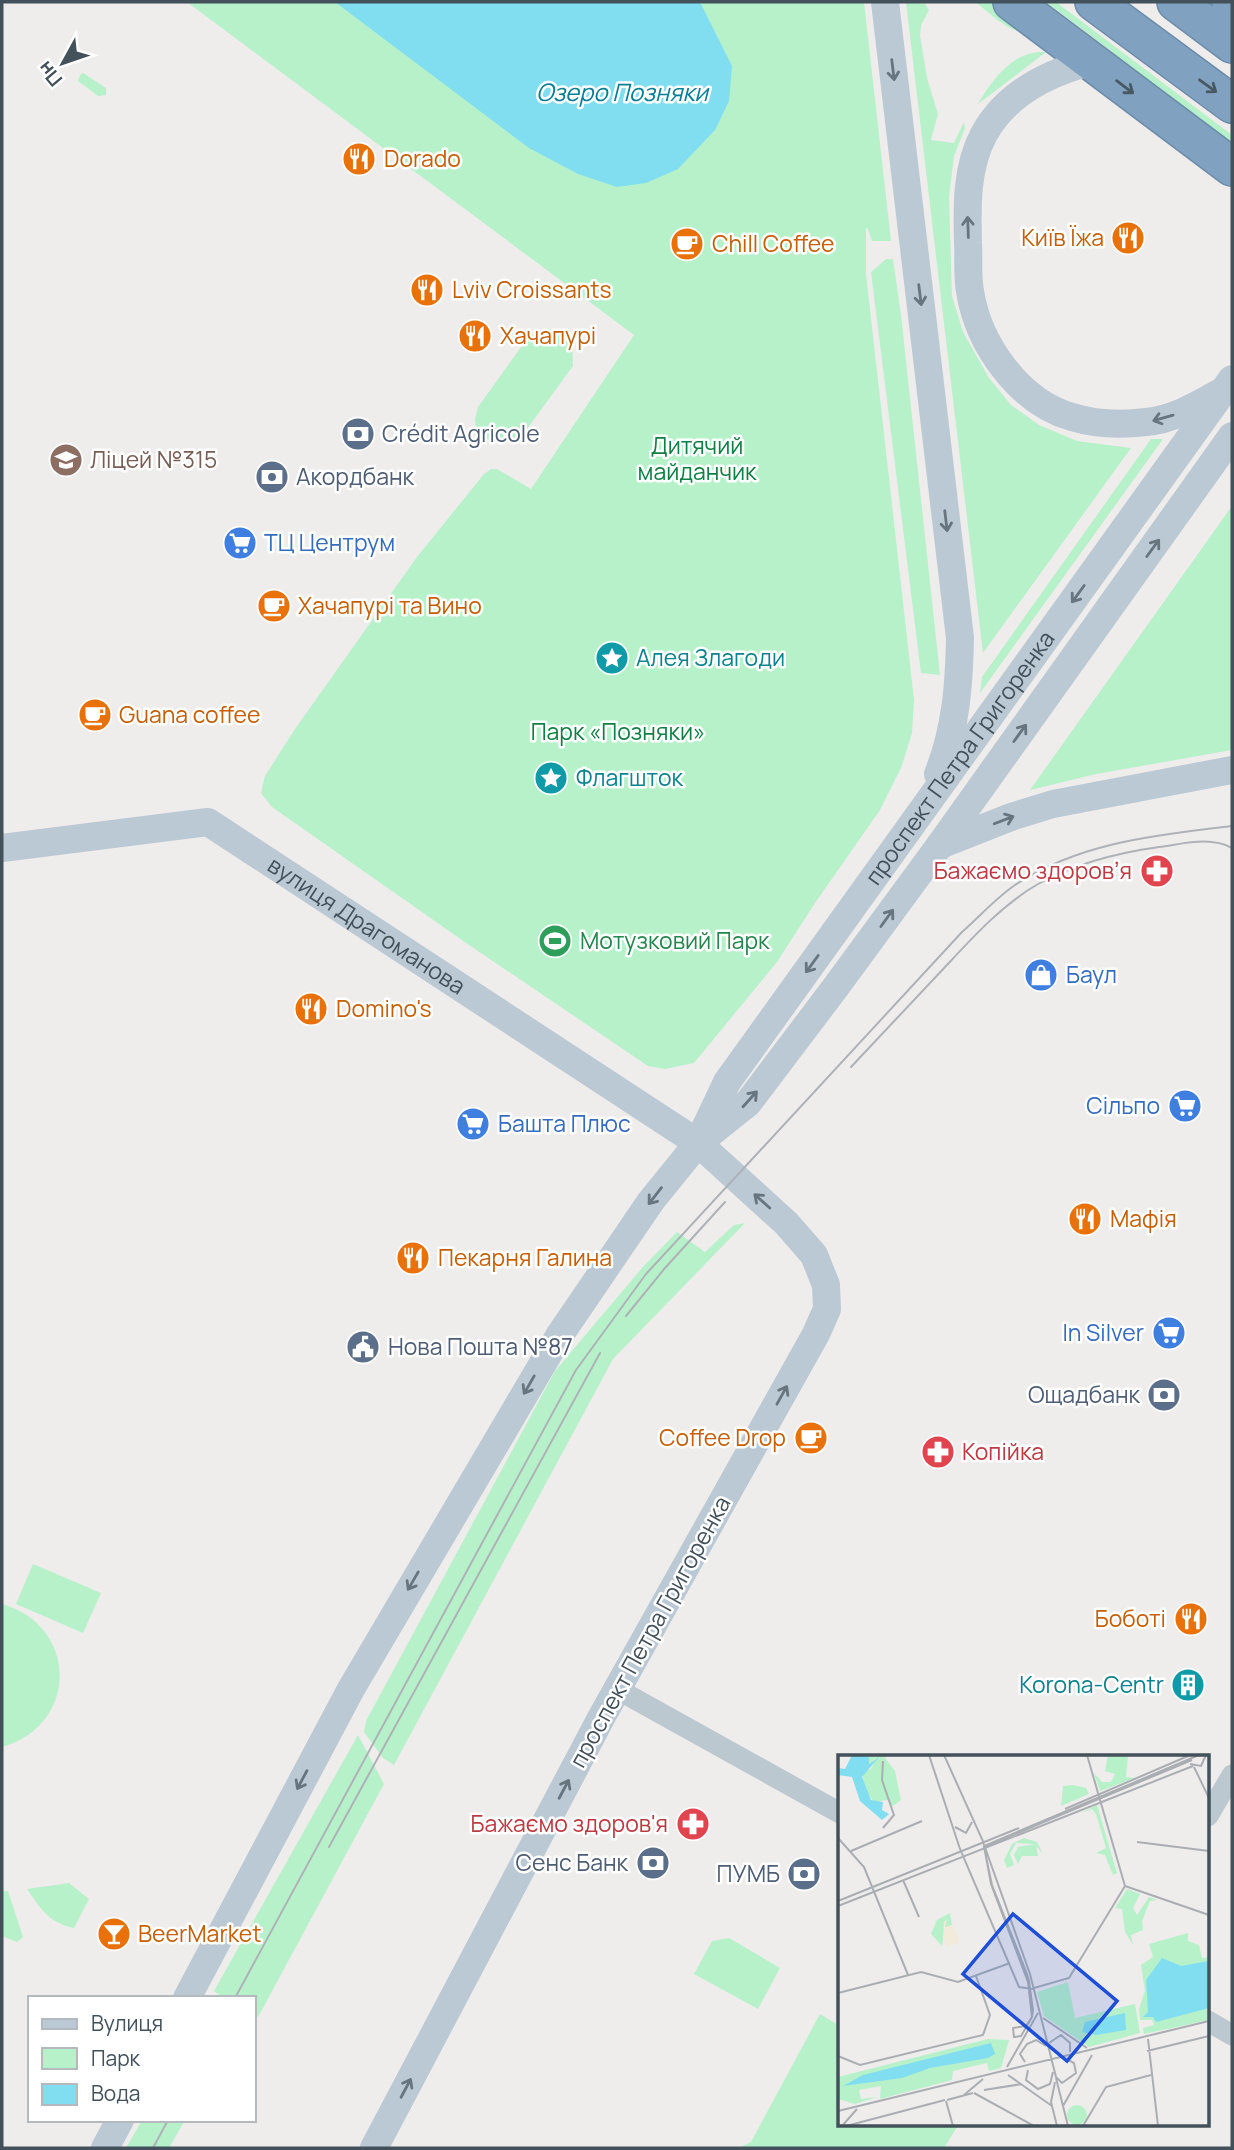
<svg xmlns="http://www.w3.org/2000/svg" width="1234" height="2150" font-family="Manrope,sans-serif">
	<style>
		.green { fill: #b6f1ca }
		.water { fill: #81def0 }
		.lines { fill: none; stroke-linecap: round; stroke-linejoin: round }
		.highway-casing { stroke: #6b8caa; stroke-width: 40 }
		.street { stroke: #bbc8d0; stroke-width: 21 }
		.secondary { stroke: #bbc9d4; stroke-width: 28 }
		.highway { stroke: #80a1bf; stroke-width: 37 }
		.tram { stroke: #aeb2b7; stroke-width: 2 }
		.oneway { stroke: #67757f }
		.oneway2 { stroke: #495964 }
		.labels { text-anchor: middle; stroke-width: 5; stroke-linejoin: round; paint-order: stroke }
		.food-label { font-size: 23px; fill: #c56008; stroke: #fff; text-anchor: start }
		.service-label { font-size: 23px; fill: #4e5e75; stroke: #fff; text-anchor: start }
		.park-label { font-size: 23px; fill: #117f43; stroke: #fff }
		.education-label { font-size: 23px; fill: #785e54; stroke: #fff; text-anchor: start }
		.shop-label { font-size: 23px; fill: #366cbe; stroke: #fff; text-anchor: start }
		.culture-label { font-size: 23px; fill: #0d838f; stroke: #fff; text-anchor: start }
		.street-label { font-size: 23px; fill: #43515a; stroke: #fff }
		.health-label { font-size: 23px; fill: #be3a42; stroke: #fff; text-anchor: end }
		.leisure-label { font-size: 23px; fill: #27864d; stroke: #fff; text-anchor: start }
		.water-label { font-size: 24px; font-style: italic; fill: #067e96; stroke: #fff }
		.inset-road { fill: none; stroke: #aaaeb2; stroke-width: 2 }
		.view { fill: #1d4ed8; fill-opacity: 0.15; stroke: #1d4ed8; stroke-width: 3.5 }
		.inset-edge { fill: none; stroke: #43515a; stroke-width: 3.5 }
	</style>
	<rect width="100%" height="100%" fill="#efecec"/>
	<path class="green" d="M187 2H864L891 241H872L868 229 866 228V274L914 700 912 733 901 768 880 810 815 903 777 962 694 1063 665 1069 648 1066 469 945 272 807 261 793 265 776 295 729 417 557 484 474 491 469H497L531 489 634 335Z
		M906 2H924L929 10 921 25 920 35 927 78 938 114 931 140 954 143 964 122 965 128 954 156 949 197 952 296 963 332 989 378 1011 405 1039 425 1077 441 1131 448 983 653Z
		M975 2H997L1030 33C1009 34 992 14 975 2Z
		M1046 2H1056L1232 135V152L1113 62 1111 51Z
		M1046 52 978 104C993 78 1014 50 1046 52Z
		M83 73 106 88V95L98 96 78 81 80 75Z
		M886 259H893L901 315 940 675 921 673 871 272Z
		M546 328C571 335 573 340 573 366L524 433C506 444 492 446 476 431L475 419 478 407 529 336Z
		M1151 439H1163L980 693 982 677Z
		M1232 506V750L1096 774 1030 790Z
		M745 1223 613 1359 394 1765 383 1758 364 1732 366 1721 555 1371 642 1268 677 1232 705 1252 734 1225Z
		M33 1564 101 1593 83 1633 16 1604Z
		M2 1604C79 1626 79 1725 2 1747Z
		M358 1735 384 1784 258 2017 254 2015V1998H224L214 1991Z
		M69 1883 89 1899 74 1928C49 1923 41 1909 27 1889Z
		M2 1891H8L23 1937 17 1942 2 1936Z
		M729 1938 780 1968 758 2009 694 1974 712 1941Z
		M820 2014 840 2026V2124H959L944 2148H739L751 2142Z
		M142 2120H185L169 2148H126Z"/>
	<path class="water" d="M335 2H700L732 66 729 101 715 130 678 169 646 183 617 187 578 174 529 148Z"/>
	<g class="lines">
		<defs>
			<path id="highway" d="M1012 2 1232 167
				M1094 2 1232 104
				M1176 2 1232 44
				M1231 2 1232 3"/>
		</defs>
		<use href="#highway" class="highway-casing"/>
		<path class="street" d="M617 1689 840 1813
			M1208 1816 1232 1775
			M1208 2021 1232 2035"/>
		<g class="secondary">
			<path d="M885 2 960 638C959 685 956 729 938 774"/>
			<path d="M1090 62C1048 73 1006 94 984 134 966 167 967 207 968 243 969 259 967 275 970 291 978 344 1019 402 1072 417 1095 424 1122 425 1146 422 1172 420 1196 406 1219 393"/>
			<path d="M940 845 1011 817 1053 804 1232 770"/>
			<path id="s1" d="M2 848 208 822 698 1143 786 1223 814 1255 826 1285 827 1309 816 1334 601 1718 374 2148"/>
			<path id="s2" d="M701 1137 727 1082 1232 379"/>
			<path d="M187 1998 351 1689 559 1336 651 1201 698 1143 748 1103 835 988 940 845 1232 436"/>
			<path d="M105 2148 120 2120"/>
		</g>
		<use href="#highway" class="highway"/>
		<path class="tram" d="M851 1067C883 1033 915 999 946 966 973 937 1003 904 1038 884 1076 863 1116 853 1159 847 1183 844 1210 836 1232 848
			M626 1316 665 1268 725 1202
			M329 1847 600 1353
			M235 1998 576 1370 646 1274 962 932C979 917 996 898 1015 885 1080 842 1157 835 1232 826
			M153 2148 168 2120"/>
	</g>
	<defs><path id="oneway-shaft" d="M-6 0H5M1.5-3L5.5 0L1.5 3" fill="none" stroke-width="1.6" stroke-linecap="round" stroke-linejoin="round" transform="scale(1.75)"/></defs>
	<g class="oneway">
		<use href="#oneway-shaft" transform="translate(893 70) rotate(83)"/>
		<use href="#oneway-shaft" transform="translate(968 227) rotate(-92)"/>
		<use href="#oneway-shaft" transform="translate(920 295) rotate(83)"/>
		<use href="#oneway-shaft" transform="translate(1163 418) rotate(164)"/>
		<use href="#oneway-shaft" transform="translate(946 521) rotate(83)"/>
		<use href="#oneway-shaft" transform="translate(1153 548) rotate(-54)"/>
		<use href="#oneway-shaft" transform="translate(1078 594) rotate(126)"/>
		<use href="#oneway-shaft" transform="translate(1020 733) rotate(-54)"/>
		<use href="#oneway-shaft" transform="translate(1004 820) rotate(-21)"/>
		<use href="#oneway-shaft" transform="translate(887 918) rotate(-54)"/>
		<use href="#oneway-shaft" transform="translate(812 964) rotate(126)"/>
		<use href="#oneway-shaft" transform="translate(750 1099) rotate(-48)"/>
		<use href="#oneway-shaft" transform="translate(655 1196) rotate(128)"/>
		<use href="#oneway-shaft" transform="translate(762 1201) rotate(-138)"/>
		<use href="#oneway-shaft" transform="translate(529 1385) rotate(120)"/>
		<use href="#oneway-shaft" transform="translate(782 1395) rotate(-61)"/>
		<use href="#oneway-shaft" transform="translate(413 1581) rotate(120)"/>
		<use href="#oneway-shaft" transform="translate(302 1780) rotate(118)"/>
		<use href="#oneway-shaft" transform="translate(564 1789) rotate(-62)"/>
		<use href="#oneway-shaft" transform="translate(406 2088) rotate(-62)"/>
	</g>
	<g class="oneway2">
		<use href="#oneway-shaft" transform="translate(1208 86) rotate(36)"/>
		<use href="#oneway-shaft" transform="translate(1125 87) rotate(37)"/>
	</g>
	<defs>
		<symbol id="restaurant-disc" viewBox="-11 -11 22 22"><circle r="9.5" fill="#e8710a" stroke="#fff"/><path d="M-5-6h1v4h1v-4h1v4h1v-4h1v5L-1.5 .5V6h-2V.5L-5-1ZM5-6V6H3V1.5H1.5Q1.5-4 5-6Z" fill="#fff"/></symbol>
		<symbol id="cafe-disc" viewBox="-11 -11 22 22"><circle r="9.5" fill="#e8710a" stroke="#fff"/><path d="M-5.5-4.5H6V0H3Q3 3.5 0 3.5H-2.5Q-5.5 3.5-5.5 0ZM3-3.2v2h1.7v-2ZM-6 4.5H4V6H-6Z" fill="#fff"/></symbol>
		<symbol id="bank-disc" viewBox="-11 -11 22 22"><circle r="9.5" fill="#5c6f8a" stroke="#fff"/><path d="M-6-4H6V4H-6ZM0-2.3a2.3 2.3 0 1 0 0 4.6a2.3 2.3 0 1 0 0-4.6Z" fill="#fff"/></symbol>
		<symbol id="school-disc" viewBox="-11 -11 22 22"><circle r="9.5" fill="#8d6e63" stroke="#fff"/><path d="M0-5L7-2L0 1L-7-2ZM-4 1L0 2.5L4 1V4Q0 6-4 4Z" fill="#fff"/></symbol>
		<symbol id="supermarket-disc" viewBox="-11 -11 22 22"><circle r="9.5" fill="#3f7fe0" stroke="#fff"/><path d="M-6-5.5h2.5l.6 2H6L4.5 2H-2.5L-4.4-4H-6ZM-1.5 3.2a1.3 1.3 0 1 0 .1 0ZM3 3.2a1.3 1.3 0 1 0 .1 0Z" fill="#fff"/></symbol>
		<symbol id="sight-disc" viewBox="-11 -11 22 22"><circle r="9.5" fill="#0f9aa8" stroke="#fff"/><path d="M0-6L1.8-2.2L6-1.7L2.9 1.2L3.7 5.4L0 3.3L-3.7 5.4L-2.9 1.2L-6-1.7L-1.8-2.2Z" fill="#fff"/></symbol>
		<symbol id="pharmacy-disc" viewBox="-11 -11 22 22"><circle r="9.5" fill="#e0444e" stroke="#fff"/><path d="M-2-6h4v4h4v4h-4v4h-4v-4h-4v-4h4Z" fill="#fff"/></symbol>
		<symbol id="stadium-disc" viewBox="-11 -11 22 22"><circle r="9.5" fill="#2e9e5b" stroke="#fff"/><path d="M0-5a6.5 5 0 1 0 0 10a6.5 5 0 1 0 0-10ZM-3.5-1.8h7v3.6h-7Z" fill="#fff"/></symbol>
		<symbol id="shop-disc" viewBox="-11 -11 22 22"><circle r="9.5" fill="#3f7fe0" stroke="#fff"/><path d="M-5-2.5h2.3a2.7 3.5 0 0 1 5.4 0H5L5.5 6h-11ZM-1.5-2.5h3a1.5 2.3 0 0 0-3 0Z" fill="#fff"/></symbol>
		<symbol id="civic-disc" viewBox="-11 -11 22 22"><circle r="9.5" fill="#5c6f8a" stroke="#fff"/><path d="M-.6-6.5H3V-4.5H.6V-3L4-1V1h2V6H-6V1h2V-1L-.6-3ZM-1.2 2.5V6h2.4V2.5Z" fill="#fff"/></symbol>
		<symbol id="building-disc" viewBox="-11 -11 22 22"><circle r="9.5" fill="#0f9aa8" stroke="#fff"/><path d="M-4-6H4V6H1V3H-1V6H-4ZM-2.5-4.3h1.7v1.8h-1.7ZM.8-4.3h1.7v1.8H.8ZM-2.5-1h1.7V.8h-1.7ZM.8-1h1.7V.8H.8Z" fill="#fff"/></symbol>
		<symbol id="bar-disc" viewBox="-11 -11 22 22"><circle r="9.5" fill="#e8710a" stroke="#fff"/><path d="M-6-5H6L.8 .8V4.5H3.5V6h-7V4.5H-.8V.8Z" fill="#fff"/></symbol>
	</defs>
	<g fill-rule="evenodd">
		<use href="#restaurant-disc" x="340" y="140" width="38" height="38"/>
		<use href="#restaurant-disc" x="1109" y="219" width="38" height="38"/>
		<use href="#cafe-disc" x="668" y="225" width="38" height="38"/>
		<use href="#restaurant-disc" x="408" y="271" width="38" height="38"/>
		<use href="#restaurant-disc" x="456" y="317" width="38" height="38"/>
		<use href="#bank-disc" x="339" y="415" width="38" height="38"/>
		<use href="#school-disc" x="47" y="441" width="38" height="38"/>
		<use href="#bank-disc" x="253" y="458" width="38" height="38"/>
		<use href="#supermarket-disc" x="221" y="524" width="38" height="38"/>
		<use href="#cafe-disc" x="255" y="587" width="38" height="38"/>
		<use href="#sight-disc" x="593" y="639" width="38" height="38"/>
		<use href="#cafe-disc" x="76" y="696" width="38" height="38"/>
		<use href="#sight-disc" x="532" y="759" width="38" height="38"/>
		<use href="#pharmacy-disc" x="1138" y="852" width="38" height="38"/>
		<use href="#stadium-disc" x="536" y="922" width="38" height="38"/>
		<use href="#shop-disc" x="1022" y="956" width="38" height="38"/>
		<use href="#restaurant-disc" x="292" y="990" width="38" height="38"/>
		<use href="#supermarket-disc" x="1166" y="1087" width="38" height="38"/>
		<use href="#supermarket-disc" x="454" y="1105" width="38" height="38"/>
		<use href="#restaurant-disc" x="1066" y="1200" width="38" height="38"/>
		<use href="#restaurant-disc" x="394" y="1239" width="38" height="38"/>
		<use href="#supermarket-disc" x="1150" y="1314" width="38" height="38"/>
		<use href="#civic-disc" x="344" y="1328" width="38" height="38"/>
		<use href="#bank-disc" x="1145" y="1376" width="38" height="38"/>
		<use href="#cafe-disc" x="792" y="1419" width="38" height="38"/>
		<use href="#pharmacy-disc" x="919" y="1433" width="38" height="38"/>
		<use href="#restaurant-disc" x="1172" y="1600" width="38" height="38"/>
		<use href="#building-disc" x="1169" y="1666" width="38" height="38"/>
		<use href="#pharmacy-disc" x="674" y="1805" width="38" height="38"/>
		<use href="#bank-disc" x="634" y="1844" width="38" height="38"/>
		<use href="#bank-disc" x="785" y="1855" width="38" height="38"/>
		<use href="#bar-disc" x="95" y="1915" width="38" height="38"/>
	</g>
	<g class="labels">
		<g class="food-label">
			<text x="384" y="167">Dorado</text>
			<text x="1104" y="246" text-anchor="end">Київ Їжа</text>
			<text x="712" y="252">Chill Coffee</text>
			<text x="452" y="298">Lviv Croissants</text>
			<text x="500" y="344">Хачапурі</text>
			<text x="298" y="614">Хачапурі та Вино</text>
			<text x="119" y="723">Guana coffee</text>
			<text x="336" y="1017">Domino's</text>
			<text x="1110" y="1227">Мафія</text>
			<text x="438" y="1266">Пекарня Галина</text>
			<text x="786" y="1446" text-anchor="end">Coffee Drop</text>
			<text x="1166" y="1627" text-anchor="end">Боботі</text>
			<text x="138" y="1942">BeerMarket</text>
		</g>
		<g class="service-label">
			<text x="382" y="442">Crédit Agricole</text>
			<text x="296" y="485">Акордбанк</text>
			<text x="388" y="1355">Нова Пошта №87</text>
			<text x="1140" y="1403" text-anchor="end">Ощадбанк</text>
			<text x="628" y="1871" text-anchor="end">Сенс Банк</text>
			<text x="780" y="1882" text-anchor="end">ПУМБ</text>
		</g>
		<g class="park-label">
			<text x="697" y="454">Дитячий<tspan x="697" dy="26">майданчик</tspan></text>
			<text x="618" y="740">Парк «Позняки»</text>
		</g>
		<g class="education-label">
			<text x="90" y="468">Ліцей №315</text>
		</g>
		<g class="shop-label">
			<text x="264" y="551">ТЦ Центрум</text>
			<text x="1066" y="983">Баул</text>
			<text x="1160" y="1114" text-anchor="end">Сільпо</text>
			<text x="498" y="1132">Башта Плюс</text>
			<text x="1144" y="1341" text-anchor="end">In Silver</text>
		</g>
		<g class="culture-label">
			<text x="636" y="666">Алея Злагоди</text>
			<text x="576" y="786">Флагшток</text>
			<text x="1164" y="1693" text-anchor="end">Korona-Centr</text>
		</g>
		<g class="street-label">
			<text dy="8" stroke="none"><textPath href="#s2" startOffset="460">проспект Петра Григоренка</textPath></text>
			<text dy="8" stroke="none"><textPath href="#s1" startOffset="397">вулиця Драгоманова</textPath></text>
			<text transform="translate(650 1632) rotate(-61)" y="8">проспект Петра Григоренка</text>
		</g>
		<g class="health-label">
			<text x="1132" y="879">Бажаємо здоровʼя</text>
			<text x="962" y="1460" text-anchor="start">Копійка</text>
			<text x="668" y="1832">Бажаємо здоров'я</text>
		</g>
		<g class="leisure-label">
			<text x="580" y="949">Мотузковий Парк</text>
		</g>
		<g class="water-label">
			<text x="622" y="101">Озеро Позняки</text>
		</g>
	</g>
	<g transform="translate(838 1755)">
		<rect width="371" height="371" fill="#efecec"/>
		<path d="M31 0H49L47 3 57 16 63 45 55 51 49 45 36 47 25 32V17L33 14 39 2 31 9ZM270 0H290L288 22 297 23 262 36 256 18 264 27H273L277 19 267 16ZM235 30 248 33 251 39 223 51 225 31ZM259 50 279 118 275 120 267 100 258 98 268 93 258 59 254 54 243 58ZM186 83 199 87 205 99 198 91 200 101H184L180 109 176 100 180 92 197 89 178 88 172 99 176 110 169 113 166 105 174 89ZM289 134 302 139 295 153 299 160 311 142 319 145 312 146 304 166 305 175 293 180 295 190 287 177 284 154 277 153ZM112 158 114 170 107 173 104 191 93 179 99 165ZM350 178V186L361 190 364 203 371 202V265L306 279 305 273 316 270 314 265H302L301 254 307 236 303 210 315 202 311 189ZM230 227 237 263 297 249 302 278 251 292 206 261 199 237ZM150 284 171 285 163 313 151 316 149 308 115 316 114 325 42 344 43 331 21 335 23 344 39 342 17 349 0 344V322ZM229 360a10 10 0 1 1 20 0a10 10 0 1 1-20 0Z" fill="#b6f1ca"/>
		<path d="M109 164 107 172 115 170 122 187 109 192 105 183 106 167Z" fill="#f2eadb"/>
		<path d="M14 0H31V9L41 2 24 22 33 45 45 47 44 55 51 59 44 65 22 46 14 22 0 20V13L7 14ZM324 203 343 211 371 206V253L318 267 315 262H305L310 257 308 225ZM287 258 288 275 258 280 244 277 247 267ZM153 288 157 299 150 303 92 313 64 323 5 331 25 320Z" fill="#81def0"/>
		<path class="inset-road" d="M91 0 122 94 181 232 195 234M106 0 144 84 192 219 218 322 224 328 238 318 236 308 230 305M249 0 287 131M354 5 146 92 154 130 189 219 191 226 195 255 194 262 183 281 176 282 175 273 188 271 194 262 190 227 153 129 146 91 361 0M45 6 44 25 56 60 45 73M352 9 363 11 368 0M356 12 371 43M227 54 350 1M117 72 128 78 134 67M0 83 26 112 70 220M299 87 371 96M13 96 84 66M65 125 81 162M287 131 371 160M0 146 181 73M0 151 355 11M196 233 231 223 287 131M0 238 83 217 120 227 172 208M205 263 249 293M310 284 320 371M211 288 223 280 232 288V297M309 296 371 281M0 301 22 310 145 280 152 260 138 221M187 307 182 299 189 289 198 285 208 291M169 312 200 258M190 315 188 325 200 334 212 329 215 317M170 320 214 351M218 323 230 371M217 327 213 347 219 371M146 335 184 329M136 338 196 371M126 340 145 324M109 345 135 338M108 346 115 371M225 351 254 300M0 356 371 266M4 371 19 354M8 371 107 345M245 371 268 332 313 320"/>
		<path class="view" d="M175 159 279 246 229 306 125 219Z"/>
		<rect width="371" height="371" class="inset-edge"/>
	</g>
	<rect width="1234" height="2150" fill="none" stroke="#43515a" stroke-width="7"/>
	<rect x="28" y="1996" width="228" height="126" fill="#ffffff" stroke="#b4b9bd" stroke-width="2"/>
	<rect x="42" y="2019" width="35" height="10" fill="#bbc9d4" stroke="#b4b9bd" stroke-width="2"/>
	<text x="91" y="2031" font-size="21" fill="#43515a">Вулиця</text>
	<rect x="42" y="2048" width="35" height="21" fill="#b6f1ca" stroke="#b4b9bd" stroke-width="2"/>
	<text x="91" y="2066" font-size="21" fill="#43515a">Парк</text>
	<rect x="42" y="2084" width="35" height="21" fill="#81def0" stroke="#b4b9bd" stroke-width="2"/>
	<text x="91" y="2101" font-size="21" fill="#43515a">Вода</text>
	<g transform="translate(63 63) rotate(230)" stroke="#ffffff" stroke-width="5" paint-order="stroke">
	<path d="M0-5L12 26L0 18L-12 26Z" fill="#43515a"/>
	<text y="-10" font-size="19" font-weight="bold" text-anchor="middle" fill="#43515a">Пн</text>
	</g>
</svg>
